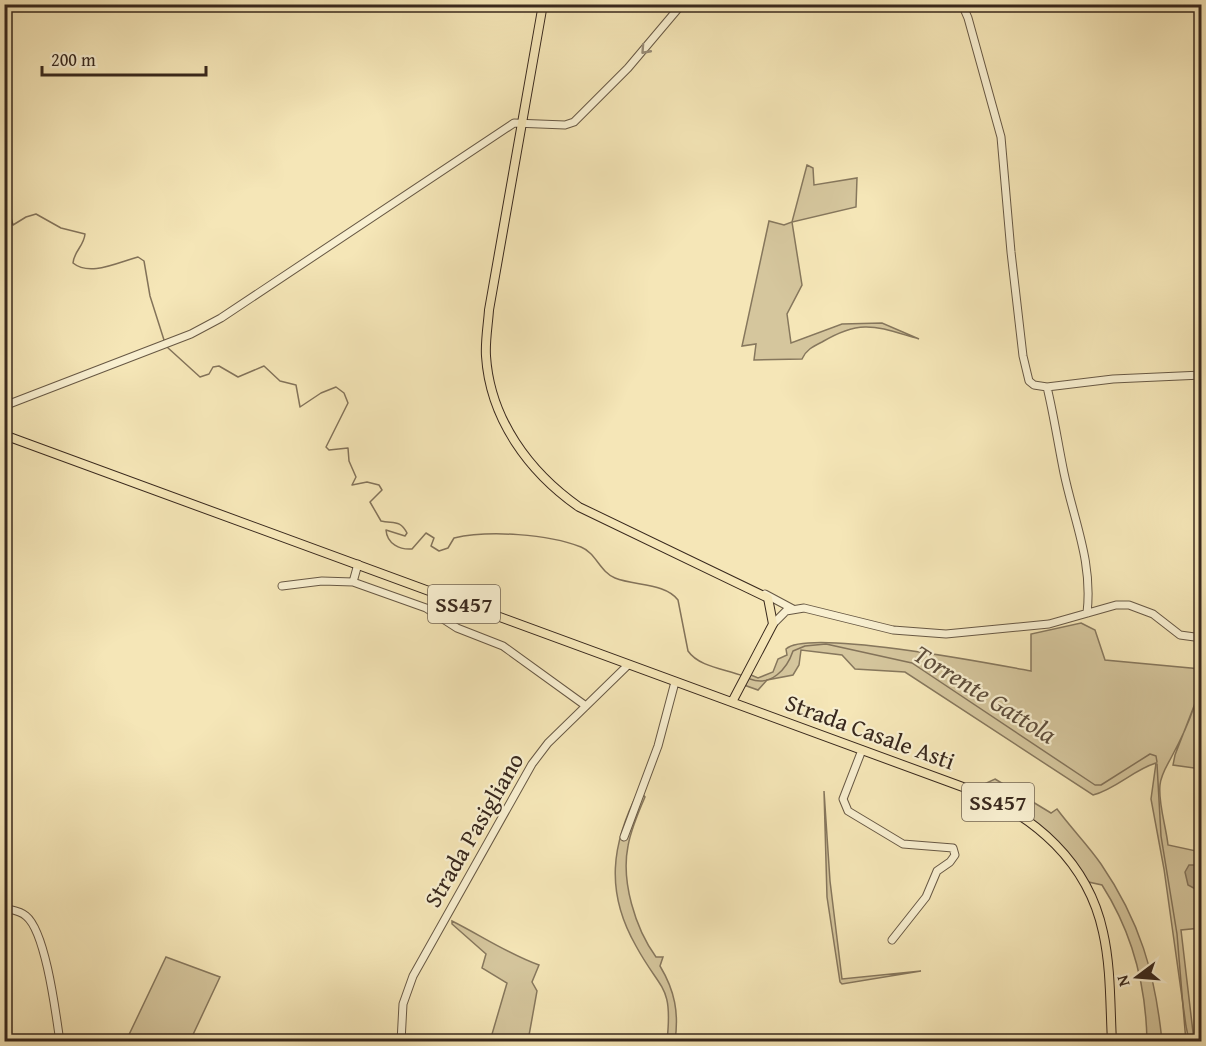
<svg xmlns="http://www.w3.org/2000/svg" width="1206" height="1046" font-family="'Gentium Book Plus',serif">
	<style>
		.green { fill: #d5c69d; stroke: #86775d; stroke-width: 1.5 }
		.water { fill: #b5a583; stroke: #83735a; stroke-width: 1.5 }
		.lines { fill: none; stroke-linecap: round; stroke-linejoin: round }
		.stream { stroke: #83735a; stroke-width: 1.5 }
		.minor-casing { stroke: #675844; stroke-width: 9 }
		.major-casing { stroke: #38281d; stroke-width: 10 }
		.minor { stroke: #f8efd0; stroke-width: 7 }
		.major { stroke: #f5e6b7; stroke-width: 8 }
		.oneway { stroke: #988c76 }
		.labels { text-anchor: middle; stroke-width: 4.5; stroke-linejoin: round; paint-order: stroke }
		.shield { fill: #f8efd0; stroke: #726453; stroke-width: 1.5 }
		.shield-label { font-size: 22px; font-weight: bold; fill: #38281d }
		.street-label { font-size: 24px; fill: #38281d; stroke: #f8efd0 }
		.water-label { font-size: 26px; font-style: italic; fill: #5e4e3c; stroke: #f8efd0 }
	</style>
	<rect width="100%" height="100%" fill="#f5e6b7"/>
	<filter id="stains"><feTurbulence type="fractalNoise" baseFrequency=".00333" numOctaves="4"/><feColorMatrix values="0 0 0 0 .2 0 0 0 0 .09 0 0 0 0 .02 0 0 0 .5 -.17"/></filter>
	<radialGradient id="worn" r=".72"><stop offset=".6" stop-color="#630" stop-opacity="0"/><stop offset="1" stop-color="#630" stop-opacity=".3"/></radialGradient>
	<path class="green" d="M807 165 813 168 814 185 857 178 856 207 792 222 802 285 787 314 791 343 842 324 882 323 919 339C877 327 862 318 822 342 812 347 806 350 802 359L754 360 756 344 742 346 769 221 784 225 792 222Z
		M1081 623 1095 630 1105 660 1201 669C1201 696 1185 732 1172 756 1167 766 1161 774 1160 785 1158 803 1166 826 1168 845L1201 852V928L1181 930 1194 1041H1189L1186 1026 1164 869 1151 799 1156 763C1133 770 1116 789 1093 795L905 672 855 669 842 655 801 650 799 665 793 675 767 680 758 690 744 685 751 675 758 678 773 672 778 659 787 655 786 649C808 628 993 664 1031 671V634Z
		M1201 688V769L1173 765 1175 755Z
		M995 779 1051 813 1057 809C1071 828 1088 845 1101 864 1140 921 1155 973 1162 1041H1147C1146 986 1132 932 1102 885L1084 881 1046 834 971 790Z
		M639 790 645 797C638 813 631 829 628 846 621 881 635 928 656 957H663L660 966C675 991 679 1013 675 1041H667C673 984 661 992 636 946 605 892 611 844 639 790Z
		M824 791 830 881 842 979 921 971 842 984 840 982 827 897Z
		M452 921C482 936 508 954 539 965L532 982 537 991 528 1041H490L507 983 482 968 486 954 452 924Z
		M166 957 220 977 190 1041H126Z"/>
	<path class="water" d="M1189 865H1201V892L1188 885 1185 872Z"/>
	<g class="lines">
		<path class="stream" d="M4 192 13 225 26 217 36 214 61 228 85 234C84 246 74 251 73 263 90 277 118 262 138 257L144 261 150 296 164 340
			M167 347 200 377 209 374 213 367 219 366 238 377 264 366 280 381 296 385 300 407 321 393 336 387 344 393 348 403 326 447 329 450 348 448 349 461 356 477 352 485 367 482 379 485 382 490 370 502 381 521C393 524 400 519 407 533L405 536 386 530C387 544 400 550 412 549L426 533 434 538 431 546 439 551 448 548 454 538C489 530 548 534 581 547 596 553 600 572 615 578 635 586 665 583 678 600L688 651C699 667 725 669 743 676
			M750 679C771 687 787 669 793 651L805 646 826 644 912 663 1095 785H1101L1150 754 1156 756 1157 762
			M1157 764 1161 836 1177 934 1186 1042"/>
		<defs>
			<path id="minor" d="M962 4 968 18 1001 137 1011 252 1023 356 1029 381 1034 385 1047 387 1113 379 1202 375
				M1047 387C1054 416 1058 444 1064 473 1074 521 1093 562 1087 613
				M4 406 191 334 221 318 514 123 565 125 574 122 628 68 682 4
				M353 582 358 564
				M282 586 322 581 353 582 426 608 457 628 503 646 586 706
				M765 594 793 609
				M773 624 786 611 804 608 893 630 946 634 1049 624 1116 605H1129L1153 614 1180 635 1202 638
				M862 750 843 799 848 811 903 844 953 848 955 855 950 862 937 871 926 897 892 940
				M624 837 658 746 675 682
				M4 908C12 910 21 911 26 916 46 932 56 1015 60 1042
				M401 1042 403 1004 413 976 532 764 548 743 628 665"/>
			<path id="major" d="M543 4 489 310C488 325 485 341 486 356 490 419 529 472 579 507L768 598 773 624 732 702
				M4 435 971 790C1035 816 1088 862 1103 932 1111 967 1110 1005 1112 1042"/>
		</defs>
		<use href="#minor" class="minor-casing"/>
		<use href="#major" class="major-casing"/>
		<use href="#minor" class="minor"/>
		<use href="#major" class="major"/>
	</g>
	<defs><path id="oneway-chevron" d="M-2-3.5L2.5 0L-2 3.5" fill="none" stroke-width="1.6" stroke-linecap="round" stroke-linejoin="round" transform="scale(1.5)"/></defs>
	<use class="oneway" href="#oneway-chevron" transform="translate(645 50) rotate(132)"/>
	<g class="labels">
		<g class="shield">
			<rect x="428" y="585" width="72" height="38" rx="4.5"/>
			<rect x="962" y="783" width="72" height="38" rx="4.5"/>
		</g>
		<g class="shield-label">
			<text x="464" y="612">SS457</text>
			<text x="998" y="810">SS457</text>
		</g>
		<g class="street-label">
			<text transform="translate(870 732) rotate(20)" y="8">Strada Casale Asti</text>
			<text transform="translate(474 830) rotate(-60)" y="8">Strada Pasigliano</text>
		</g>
		<g class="water-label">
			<text transform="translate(985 694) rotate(32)" y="9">Torrente Gattola</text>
		</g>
	</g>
	<rect width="1206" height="1046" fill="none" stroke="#f5e6b7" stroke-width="24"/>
	<rect x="6" y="6" width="1194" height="1034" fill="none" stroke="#38281d" stroke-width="3"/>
	<rect x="12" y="12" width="1182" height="1022" fill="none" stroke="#38281d" stroke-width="1.5"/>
	<g transform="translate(1137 977) rotate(254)" stroke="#f8efd0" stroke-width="4.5" paint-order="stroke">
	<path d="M0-4.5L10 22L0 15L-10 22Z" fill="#38281d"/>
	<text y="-9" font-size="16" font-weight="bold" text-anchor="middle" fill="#38281d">N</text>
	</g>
	<path d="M42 66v9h164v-9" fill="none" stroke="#38281d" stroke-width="3"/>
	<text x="51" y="66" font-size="18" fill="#38281d" stroke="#f8efd0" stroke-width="4.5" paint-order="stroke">200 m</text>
	<rect width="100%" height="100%" filter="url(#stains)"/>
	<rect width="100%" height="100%" fill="url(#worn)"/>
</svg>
